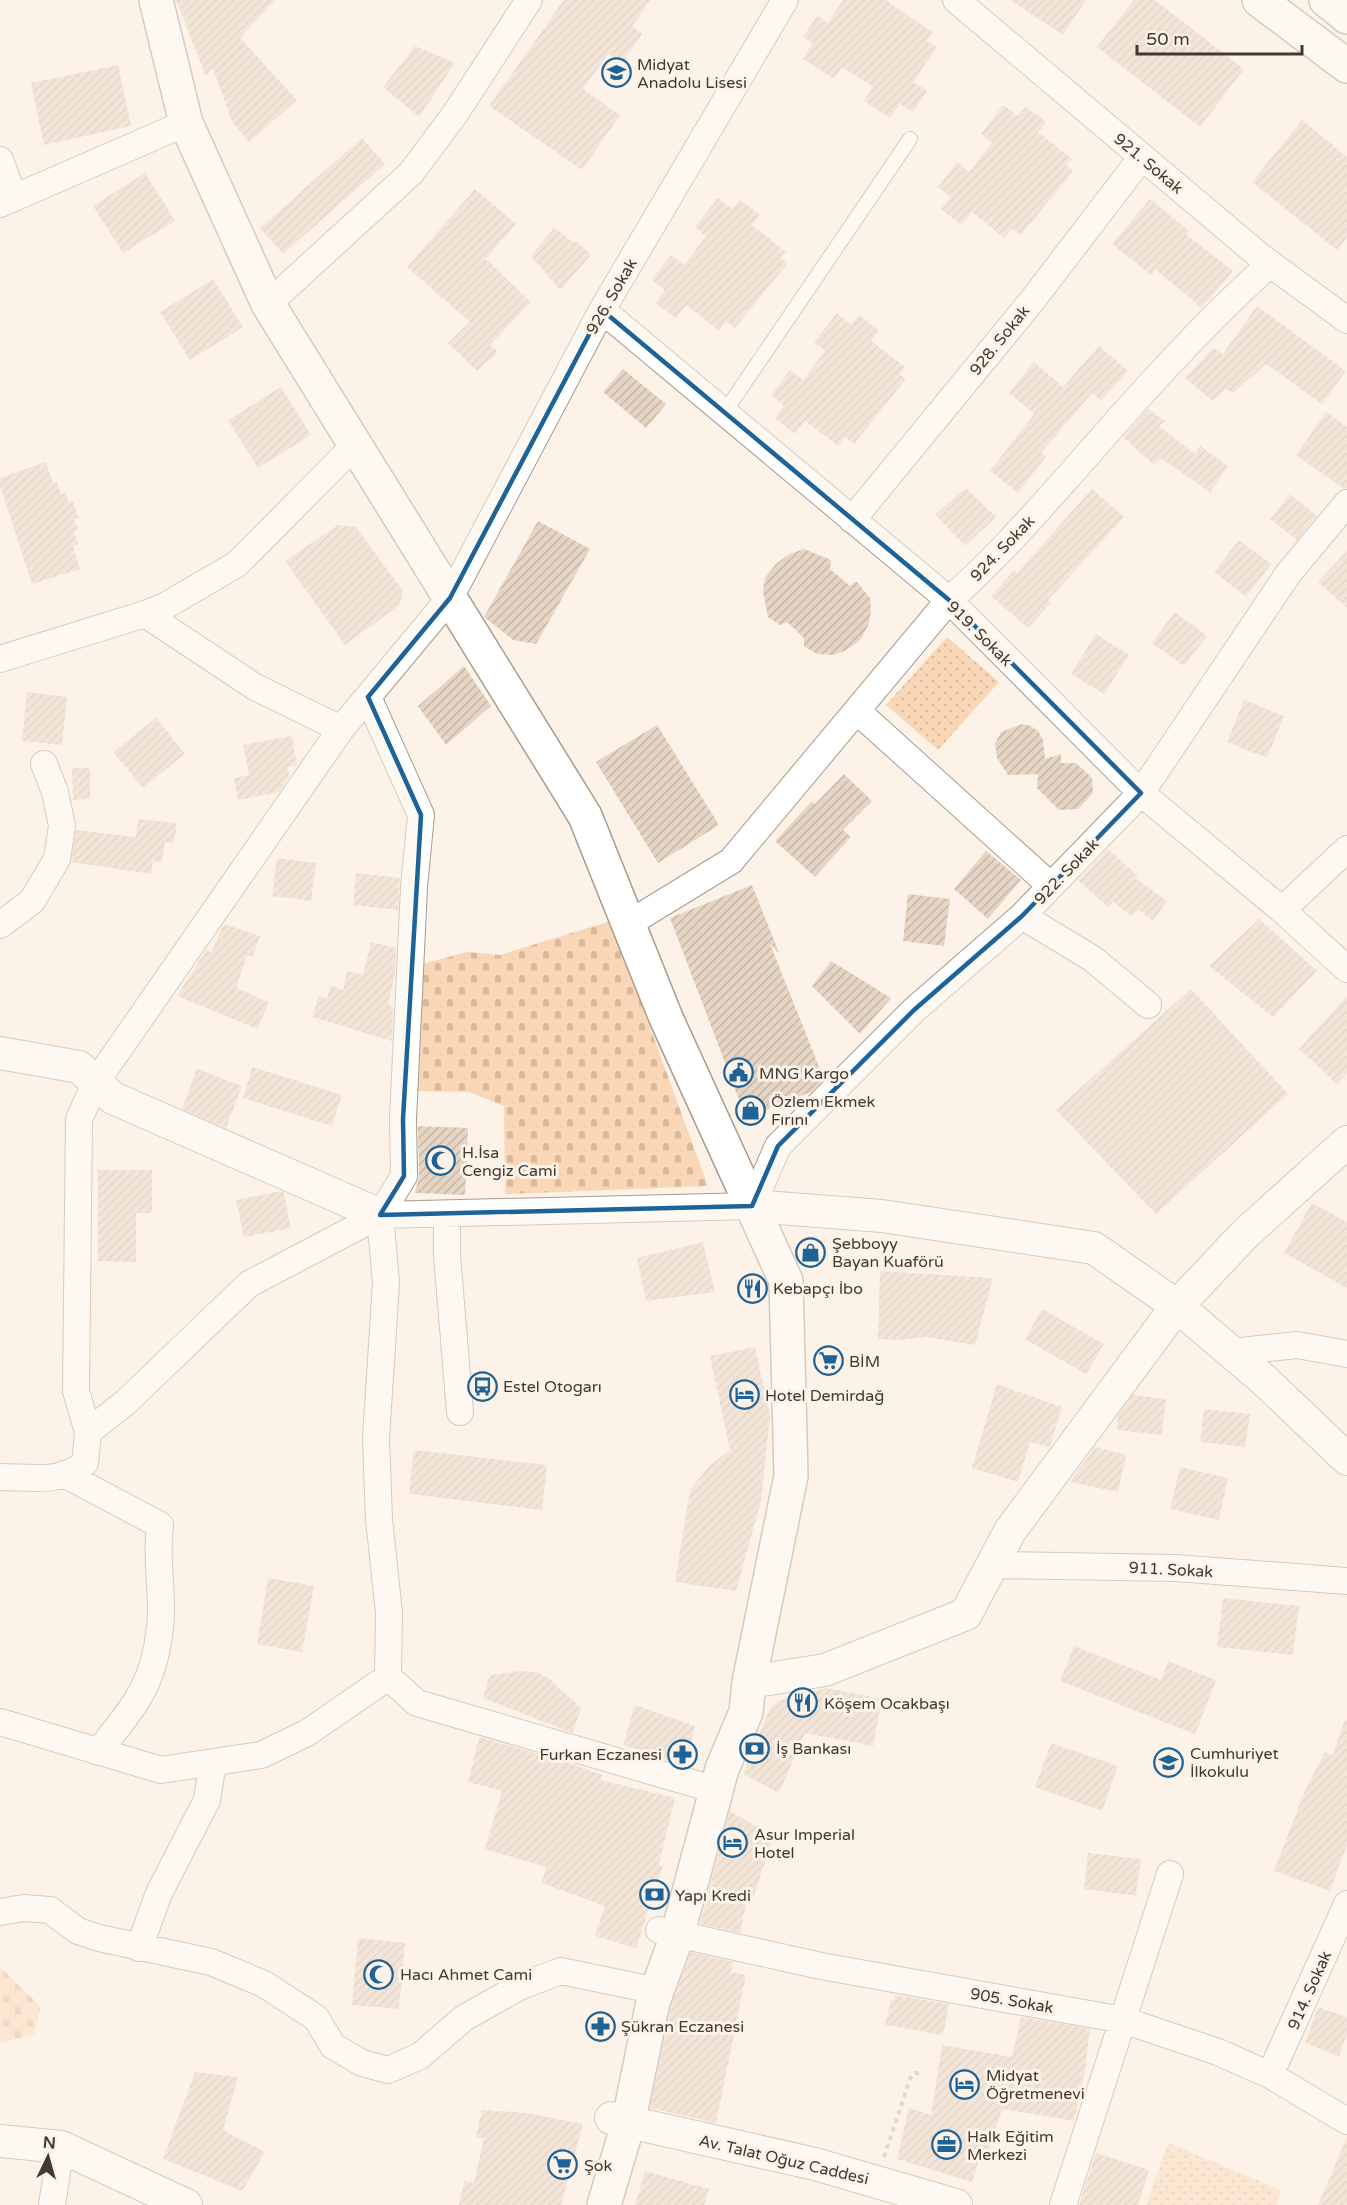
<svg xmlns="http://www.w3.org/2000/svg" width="1347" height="2205" font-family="'Varela Round',sans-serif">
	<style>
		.cemetery { fill: url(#cemetery-stones) }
		.park { fill: url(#park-dots) }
		.building { fill: url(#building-hatch) }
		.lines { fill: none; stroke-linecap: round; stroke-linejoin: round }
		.service-casing { stroke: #ab9a8b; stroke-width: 16 }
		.minor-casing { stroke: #ab9a8b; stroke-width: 28 }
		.tertiary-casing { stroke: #ab9a8b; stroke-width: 34 }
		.secondary-casing { stroke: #ab9a8b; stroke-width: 36 }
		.primary-casing { stroke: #ab9a8b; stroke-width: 36 }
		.path { stroke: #c3bab0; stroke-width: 4; stroke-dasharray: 4.5 4.5; stroke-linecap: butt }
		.service { stroke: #fff; stroke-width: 14 }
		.minor { stroke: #fff; stroke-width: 26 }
		.tertiary { stroke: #fff; stroke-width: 32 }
		.secondary { stroke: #fff; stroke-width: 33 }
		.primary { stroke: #fff; stroke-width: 33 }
		.marked { fill: none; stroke: #1d6398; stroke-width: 4.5; stroke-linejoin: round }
		.labels { text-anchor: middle; stroke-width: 6; stroke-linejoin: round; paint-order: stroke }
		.poi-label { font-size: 16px; fill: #413a33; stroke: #fcf2e7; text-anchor: start }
		.street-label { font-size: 16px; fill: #413a33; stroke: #fcf2e7 }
	</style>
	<defs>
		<pattern id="cemetery-stones" width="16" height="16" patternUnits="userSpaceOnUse" patternTransform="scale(1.5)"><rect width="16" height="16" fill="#f9d7b6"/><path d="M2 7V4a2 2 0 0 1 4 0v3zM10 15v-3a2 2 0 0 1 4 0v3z" fill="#d7b99d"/></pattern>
		<pattern id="park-dots" width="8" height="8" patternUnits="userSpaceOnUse" patternTransform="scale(1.5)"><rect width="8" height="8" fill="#f9d7b6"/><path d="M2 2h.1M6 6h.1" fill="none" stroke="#d7b99d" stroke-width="1.8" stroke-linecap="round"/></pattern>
		<pattern id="building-hatch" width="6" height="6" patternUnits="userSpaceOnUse" patternTransform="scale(1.5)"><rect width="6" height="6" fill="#e6d5c4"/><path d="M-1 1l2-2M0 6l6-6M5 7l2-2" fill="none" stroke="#c6b8a9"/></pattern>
	</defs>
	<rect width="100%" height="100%" fill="#fcf2e7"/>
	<path class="cemetery" d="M611 921 708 1186 505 1194 504 1106 469 1092 413 1091 422 964 467 952 500 955Z
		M0 1967 41 2007 34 2034 0 2043Z"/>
	<path class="park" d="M947 637 999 682 938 750 886 705Z
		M1168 2143 1281 2190 1276 2205H1146Z"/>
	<path class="building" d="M176 0H275L240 38 297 100 249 142 232 122 213 68 206 76Z
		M564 0H651L632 26 642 34 622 63 608 54 583 89 620 115 582 170 489 106Z
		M843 0H886L932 32 926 41 937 47 913 82 927 91 913 112 900 104 890 118 864 101 873 87 842 67 834 79 803 59 813 43 803 37 817 16 828 23Z
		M1010 0H1086L1063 35Z
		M1134 0H1155L1244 69 1200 127 1097 47Z
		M415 46 455 63 419 117 383 87Z
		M118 65 131 126 44 145 31 83Z
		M1003 105 1018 116 1026 107 1046 122 1038 132 1072 159 1066 165 1073 171 1021 235 1012 229 1004 238 972 212 961 225 941 209 951 197 938 187 957 162 969 172 992 143 981 134Z
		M1302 120 1347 157V237L1337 250 1252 182Z
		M362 138 385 164 283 254 260 228Z
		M145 173 175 221 123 253 93 206Z
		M475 189 516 224 486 259 531 302 490 345 498 352 477 371 448 343 470 322 407 267Z
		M718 198 732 209 740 200 760 215 752 225 786 252 781 258 787 264 735 328 726 321 719 331 686 305 676 318 655 303 665 290 652 280 671 255 684 265 706 236 695 227Z
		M1150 199 1189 231 1186 234 1233 271 1202 308 1156 270 1151 275 1112 244Z
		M554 228 572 241 578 242 591 255 560 290 531 256Z
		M213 279 243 327 190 360 160 312Z
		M1257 306 1346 371 1322 404 1266 364 1233 393 1226 389 1213 401 1185 378 1213 348 1223 354Z
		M837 313 851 325 859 315 879 331 871 341 905 367 899 374 906 379 854 444 845 437 838 446 805 421 795 434 775 418 784 406 771 395 790 370 803 380 825 351 814 342Z
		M1099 346 1128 371 1101 401 1092 393 1041 453 1046 457 1018 493 990 471 1034 414 1009 393 1034 362 1063 387Z
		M623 369 666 404 646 428 603 392Z
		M281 387 311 435 258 468 228 420Z
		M1148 409 1165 421 1159 426 1195 454 1200 446 1228 466 1210 492 1161 458 1154 465 1123 437Z
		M1326 412 1347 427V488L1344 489 1296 455Z
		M46 462 53 483 57 482 61 494 66 493 68 502 73 501 78 518 74 519 78 530 74 532 78 544 73 546 80 569 32 584 0 486V478Z
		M966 488 996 517 965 546 935 514Z
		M1092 489 1124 517 1048 600 1051 603 1028 628 991 596 1014 570 1017 573Z
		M1290 494 1317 516 1297 540 1270 519Z
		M538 521 590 549 536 644 513 640 484 617Z
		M338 525 356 527 403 591 400 605 345 645 285 561Z
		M1239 540 1271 564 1246 597 1214 572Z
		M804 549 831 560 830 569 850 586 856 581 870 598 871 612 868 626 860 640 847 650 833 655 817 654 804 646V638L787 622 780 625 768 617 763 592 765 578 776 564 789 554Z
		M1347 551V608L1318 582Z
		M1175 612 1207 636 1184 666 1152 643Z
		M1096 634 1129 655 1104 694 1071 674Z
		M464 666 491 706 446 745 418 706Z
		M27 692 67 697 62 745 22 741Z
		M1244 700 1284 716 1267 758 1227 742Z
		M156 718 185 754 143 788 113 752Z
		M1022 724 1031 726 1038 731 1043 740 1045 759 1061 754V763H1076L1092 778 1093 793 1078 809 1059 810 1037 788 1038 774 1008 775 997 758 995 744 1001 732Z
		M657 725 719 825 658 863 596 762Z
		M292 736 297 765 288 767 289 777 279 792 238 800 234 778 249 775 243 745Z
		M72 768H90V799L73 800Z
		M844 774 872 801 843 830 851 837 815 877 775 841 812 801 815 804Z
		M138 819 177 823 174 843 165 842 162 862 153 861 151 874 71 862 76 830 136 837Z
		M1108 849 1138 876 1135 878 1167 901 1153 921 1139 910 1132 916 1113 902 1108 907 1078 880Z
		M986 851 1021 880 988 919 954 889Z
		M277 858 316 863 311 901 272 896Z
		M356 873 400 878 398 910 353 905Z
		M752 885 779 953 770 944 824 1079 811 1092 746 1118 670 918Z
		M908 894 950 899 944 946 903 941Z
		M1259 919 1317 971 1273 1017 1209 966Z
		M224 924 260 936 253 957 247 955 236 988 269 1002 257 1029 177 996 206 950 211 952Z
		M371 942 396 948 395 974 388 1005 393 1007 392 1041 312 1017 319 996 327 999 331 985 343 990 347 971 363 975Z
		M831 961 891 998 860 1034 812 986Z
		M1191 989 1288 1094 1156 1214 1056 1110Z
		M1347 996V1073L1337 1084 1299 1049Z
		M252 1067 342 1095 332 1126 243 1098Z
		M197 1069 242 1086 226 1128 182 1109Z
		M418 1126 468 1128 465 1195 415 1193 419 1176Z
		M98 1170H152V1213H136V1262L98 1261Z
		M281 1191 284 1193 291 1228 244 1237 236 1200Z
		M1312 1203 1347 1222V1288L1284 1253Z
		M703 1242 715 1292 646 1301 637 1258Z
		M880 1271 993 1278 975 1345 926 1337 901 1340 878 1339Z
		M1042 1309 1104 1344 1086 1374 1025 1339Z
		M755 1347 770 1416 761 1501 736 1591 675 1582 690 1490 709 1466 730 1450 710 1356Z
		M997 1384 1062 1407 1050 1447 1030 1442 1018 1482 972 1468Z
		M1133 1395 1166 1399 1162 1435 1117 1430 1118 1415Z
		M1204 1409 1250 1414 1245 1447 1200 1442Z
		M1095 1447 1126 1455 1118 1492 1070 1482Z
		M414 1450 547 1465 542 1510 409 1494Z
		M1180 1467 1228 1478 1219 1520 1170 1509Z
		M268 1578 314 1586 302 1652 257 1644Z
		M1223 1598 1299 1606 1293 1655 1217 1647Z
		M1074 1646 1161 1680 1168 1661 1216 1680 1195 1734 1060 1681Z
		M519 1671 537 1672 548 1678 581 1708 573 1733 483 1698 488 1680 492 1675Z
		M826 1688 882 1699 873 1746 805 1733 779 1793 743 1774 770 1708 778 1701Z
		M635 1705 695 1726 687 1759 676 1763 623 1745Z
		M1345 1720H1347V1845L1330 1891 1274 1871 1306 1788 1325 1752 1332 1756Z
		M479 1737 563 1761 602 1775 601 1780 675 1798 659 1864 663 1866 636 1948 595 1936 605 1906 542 1883 546 1867 485 1849 502 1791 468 1782Z
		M1051 1743 1118 1766 1102 1811 1035 1787Z
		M730 1811 773 1836 754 1896 748 1894 740 1933 700 1924Z
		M1088 1853 1141 1859 1136 1896 1084 1889Z
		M358 1938 405 1943 399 2009 352 2005Z
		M691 1952 733 1962 731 1972 746 1975 716 2123 650 2108 671 2007Z
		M895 1995 949 2004 943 2035 885 2025 891 2000H895Z
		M1318 2007 1347 2017V2035L1339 2056 1305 2043Z
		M1021 2017 1090 2029 1085 2070 1074 2121 1002 2109 988 2154 982 2151 972 2182 897 2159 909 2108 931 2115 942 2045 1012 2057Z
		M195 2072 238 2077 223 2130 265 2152 242 2191 163 2159Z
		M482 2110 527 2113 583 2124 561 2205H459L464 2181 474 2183 484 2138 476 2137Z
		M1347 2137V2205H1318Z
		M1096 2153 1149 2170 1138 2205H1079Z
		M645 2171 709 2189 704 2205H635Z"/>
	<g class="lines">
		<defs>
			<path id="service" d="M724 413 910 139"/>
			<path id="minor" d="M956 0 1261 257 1347 320
				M0 160 14 198
				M0 204 186 123
				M268 304 411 173 455 114 529 0
				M602 310 949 600 1141 793 1282 910 1347 969
				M852 520 1031 302 1142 157
				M145 614 255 687 341 729
				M0 659 145 614 165 606 237 564 354 446
				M368 697 421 815 414 887 403 1119 404 1176 380 1215 386 1282 376 1439 379 1519 389 1613 388 1677 417 1703 716 1790
				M857 711 1051 886
				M1282 910 1347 849
				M1022 916 1093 959 1148 1005
				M628 924 731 861 949 600C995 560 1034 515 1075 469 1137 398 1200 327 1270 264
				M0 925 32 901 57 859 62 826 55 792 44 764
				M447 1214V1255L460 1412
				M1232 1352 1297 1345 1347 1354
				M88 1432 126 1402 249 1284 380 1215 752 1206 778 1146 914 1010 1022 916 1141 793 1288 574 1347 503
				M64 1474 160 1525C155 1561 164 1594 160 1627 154 1687 133 1707 98 1752
				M0 1477C29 1477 62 1484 85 1463L88 1432 76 1391 79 1119 96 1082 341 729 450 598 602 310 785 0
				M994 1565 1176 1568 1347 1581
				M0 1722 161 1770 261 1755 307 1733 388 1677
				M0 1912 24 1908 50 1910 78 1931 99 1938 211 1962 264 1984 316 2018 333 2046 362 2063 388 2070 420 2056 464 2018 521 1986 561 1971 643 1988
				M659 1930 821 1966 1123 2020 1218 2052 1270 2075 1347 2121
				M139 1948 159 1893 207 1800 213 1762
				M1270 2075 1347 1904
				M52 2205 61 2147
				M1063 2205 1170 1874"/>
			<path id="tertiary" d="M0 1053 79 1067 113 1098 380 1215
				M752 1206 882 1216 1094 1248 1177 1306 1264 1380 1347 1459
				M749 1682 825 1670 966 1614 1010 1531 1177 1306 1245 1234 1347 1142
				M611 2118 815 2164 956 2205
				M0 2141 61 2147 186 2205"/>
			<path id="secondary" d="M156 0 186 123 268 304 585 816 666 1018 786 1281 791 1476 749 1682 746 1712 722 1769 677 1936 653 2002 628 2124 604 2205"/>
			<path id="primary" d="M1259 0 1347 66
				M1326 0 1347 17"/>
		</defs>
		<use href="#service" class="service-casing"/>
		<use href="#minor" class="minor-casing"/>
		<use href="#tertiary" class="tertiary-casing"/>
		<use href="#secondary" class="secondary-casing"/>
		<use href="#primary" class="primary-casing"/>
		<path class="path" d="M884 2157 910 2079 914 2073 923 2074"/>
		<use href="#service" class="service"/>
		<use href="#minor" class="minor"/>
		<use href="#tertiary" class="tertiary"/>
		<use href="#secondary" class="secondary"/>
		<use href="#primary" class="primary"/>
	</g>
	<path d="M0 0H1347V2205H0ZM602 310 949 600 1141 793 1022 916 914 1010 778 1146 752 1206 380 1215 404 1176 403 1119 421 815 368 697 450 598Z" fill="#fcf2e7" fill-opacity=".55" fill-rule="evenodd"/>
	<path class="marked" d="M602 310 949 600 1141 793 1022 916 914 1010 778 1146 752 1206 380 1215 404 1176 403 1119 421 815 368 697 450 598Z"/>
	<defs>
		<symbol id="school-ring" viewBox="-11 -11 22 22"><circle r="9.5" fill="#fcf2e7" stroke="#1d6398" stroke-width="1.5"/><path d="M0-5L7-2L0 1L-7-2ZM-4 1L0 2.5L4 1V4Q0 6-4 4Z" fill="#1d6398"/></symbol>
		<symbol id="civic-ring" viewBox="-11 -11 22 22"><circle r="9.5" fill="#fcf2e7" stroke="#1d6398" stroke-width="1.5"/><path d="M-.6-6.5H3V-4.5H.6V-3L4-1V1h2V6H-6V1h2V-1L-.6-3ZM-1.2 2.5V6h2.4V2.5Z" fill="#1d6398"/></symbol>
		<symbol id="shop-ring" viewBox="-11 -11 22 22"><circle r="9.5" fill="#fcf2e7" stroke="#1d6398" stroke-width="1.5"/><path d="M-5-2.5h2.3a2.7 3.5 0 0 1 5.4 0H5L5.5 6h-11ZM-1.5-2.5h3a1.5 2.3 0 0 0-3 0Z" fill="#1d6398"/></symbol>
		<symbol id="mosque-ring" viewBox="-11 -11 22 22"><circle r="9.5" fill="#fcf2e7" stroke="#1d6398" stroke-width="1.5"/><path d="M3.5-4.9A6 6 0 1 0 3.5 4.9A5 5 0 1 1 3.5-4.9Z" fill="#1d6398"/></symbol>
		<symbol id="restaurant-ring" viewBox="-11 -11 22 22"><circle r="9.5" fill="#fcf2e7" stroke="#1d6398" stroke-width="1.5"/><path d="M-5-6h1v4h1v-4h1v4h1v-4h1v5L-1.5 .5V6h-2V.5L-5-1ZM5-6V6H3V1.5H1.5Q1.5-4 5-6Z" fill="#1d6398"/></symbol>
		<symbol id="supermarket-ring" viewBox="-11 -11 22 22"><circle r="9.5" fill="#fcf2e7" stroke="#1d6398" stroke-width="1.5"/><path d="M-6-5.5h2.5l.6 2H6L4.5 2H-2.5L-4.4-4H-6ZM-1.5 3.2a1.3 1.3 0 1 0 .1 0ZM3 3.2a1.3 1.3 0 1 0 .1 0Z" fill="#1d6398"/></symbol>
		<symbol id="bus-ring" viewBox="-11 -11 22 22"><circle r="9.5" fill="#fcf2e7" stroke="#1d6398" stroke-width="1.5"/><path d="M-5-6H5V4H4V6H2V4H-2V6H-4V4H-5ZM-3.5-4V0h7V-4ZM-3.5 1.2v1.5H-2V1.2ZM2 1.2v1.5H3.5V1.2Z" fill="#1d6398"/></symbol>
		<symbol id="hotel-ring" viewBox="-11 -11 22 22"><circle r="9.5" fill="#fcf2e7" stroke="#1d6398" stroke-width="1.5"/><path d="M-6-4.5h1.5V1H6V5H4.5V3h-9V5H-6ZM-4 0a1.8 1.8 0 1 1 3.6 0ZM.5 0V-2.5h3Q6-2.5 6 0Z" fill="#1d6398"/></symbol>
		<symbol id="bank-ring" viewBox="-11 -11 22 22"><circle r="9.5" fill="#fcf2e7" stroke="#1d6398" stroke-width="1.5"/><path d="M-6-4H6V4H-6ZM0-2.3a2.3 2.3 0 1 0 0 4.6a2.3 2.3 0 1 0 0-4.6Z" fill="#1d6398"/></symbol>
		<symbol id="pharmacy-ring" viewBox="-11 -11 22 22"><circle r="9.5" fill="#fcf2e7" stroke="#1d6398" stroke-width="1.5"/><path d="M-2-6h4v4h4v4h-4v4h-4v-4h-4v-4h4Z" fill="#1d6398"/></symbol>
		<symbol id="office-ring" viewBox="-11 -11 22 22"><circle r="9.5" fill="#fcf2e7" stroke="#1d6398" stroke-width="1.5"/><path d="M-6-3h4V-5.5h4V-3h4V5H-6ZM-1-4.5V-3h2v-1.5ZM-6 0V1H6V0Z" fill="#1d6398"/></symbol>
	</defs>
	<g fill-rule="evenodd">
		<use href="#school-ring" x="600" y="56" width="33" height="33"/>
		<use href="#civic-ring" x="722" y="1056" width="33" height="33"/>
		<use href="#shop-ring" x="734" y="1094" width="33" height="33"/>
		<use href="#mosque-ring" x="424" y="1144" width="33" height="33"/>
		<use href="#shop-ring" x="794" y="1236" width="33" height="33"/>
		<use href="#restaurant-ring" x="736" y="1272" width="33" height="33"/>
		<use href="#supermarket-ring" x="812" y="1344" width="33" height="33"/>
		<use href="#bus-ring" x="466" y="1370" width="33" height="33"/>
		<use href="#hotel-ring" x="728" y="1378" width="33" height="33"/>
		<use href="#restaurant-ring" x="786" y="1686" width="33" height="33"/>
		<use href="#bank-ring" x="738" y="1732" width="33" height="33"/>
		<use href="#pharmacy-ring" x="666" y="1738" width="33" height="33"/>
		<use href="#school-ring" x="1152" y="1746" width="33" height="33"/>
		<use href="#hotel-ring" x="716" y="1826" width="33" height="33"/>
		<use href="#bank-ring" x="638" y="1878" width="33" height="33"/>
		<use href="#mosque-ring" x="362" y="1958" width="33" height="33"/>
		<use href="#pharmacy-ring" x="584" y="2010" width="33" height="33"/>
		<use href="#hotel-ring" x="948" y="2068" width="33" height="33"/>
		<use href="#office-ring" x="930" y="2128" width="33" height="33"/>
		<use href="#supermarket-ring" x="546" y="2148" width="33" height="33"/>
	</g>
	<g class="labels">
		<g class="poi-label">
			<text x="637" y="70">Midyat<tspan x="637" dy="18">Anadolu Lisesi</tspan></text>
			<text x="759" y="1079">MNG Kargo</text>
			<text x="771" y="1107">Özlem Ekmek<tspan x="771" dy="18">Fırını</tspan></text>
			<text x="462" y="1158">H.İsa<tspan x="462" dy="18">Cengiz Cami</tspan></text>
			<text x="832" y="1249">Şebboyy<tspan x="832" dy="18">Bayan Kuaförü</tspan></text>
			<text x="773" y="1294">Kebapçı İbo</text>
			<text x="849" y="1367">BİM</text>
			<text x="503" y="1392">Estel Otogarı</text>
			<text x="765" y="1401">Hotel Demirdağ</text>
			<text x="824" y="1709">Köşem Ocakbaşı</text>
			<text x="776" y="1754">İş Bankası</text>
			<text x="1190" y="1759">Cumhuriyet<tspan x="1190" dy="18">İlkokulu</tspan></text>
			<text x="662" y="1760" text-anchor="end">Furkan Eczanesi</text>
			<text x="754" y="1840">Asur Imperial<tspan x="754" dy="18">Hotel</tspan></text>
			<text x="675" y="1901">Yapı Kredi</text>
			<text x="400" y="1980">Hacı Ahmet Cami</text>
			<text x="621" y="2032">Şükran Eczanesi</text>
			<text x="986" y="2081">Midyat<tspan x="986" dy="18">Öğretmenevi</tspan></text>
			<text x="967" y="2142">Halk Eğitim<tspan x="967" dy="18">Merkezi</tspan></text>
			<text x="584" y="2171">Şok</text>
		</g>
		<g class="street-label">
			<text transform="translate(1149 163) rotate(40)" y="6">921. Sokak</text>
			<text transform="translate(611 296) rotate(-60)" y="6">926. Sokak</text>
			<text transform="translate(999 340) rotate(-51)" y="6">928. Sokak</text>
			<text transform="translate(1002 548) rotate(-46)" y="6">924. Sokak</text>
			<text transform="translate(980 633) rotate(45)" y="6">919. Sokak</text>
			<text transform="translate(1066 871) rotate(-46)" y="6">922. Sokak</text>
			<text transform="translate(1171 1569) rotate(3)" y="6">911. Sokak</text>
			<text transform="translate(1309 1990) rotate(-66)" y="6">914. Sokak</text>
			<text transform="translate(1012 2000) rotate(10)" y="6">905. Sokak</text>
			<text transform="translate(784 2159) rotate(13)" y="6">Av. Talat Oğuz Caddesi</text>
		</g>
	</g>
	<g transform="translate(48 2157) rotate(5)" stroke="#fcf2e7" stroke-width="4.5" paint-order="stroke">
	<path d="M0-4.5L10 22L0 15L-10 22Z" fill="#413a33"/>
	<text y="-9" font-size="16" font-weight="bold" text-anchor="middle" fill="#413a33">N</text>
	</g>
	<path d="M1137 45v9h165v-9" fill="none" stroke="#413a33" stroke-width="3"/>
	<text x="1146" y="45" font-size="18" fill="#413a33" stroke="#fcf2e7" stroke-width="4.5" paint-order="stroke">50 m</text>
</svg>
